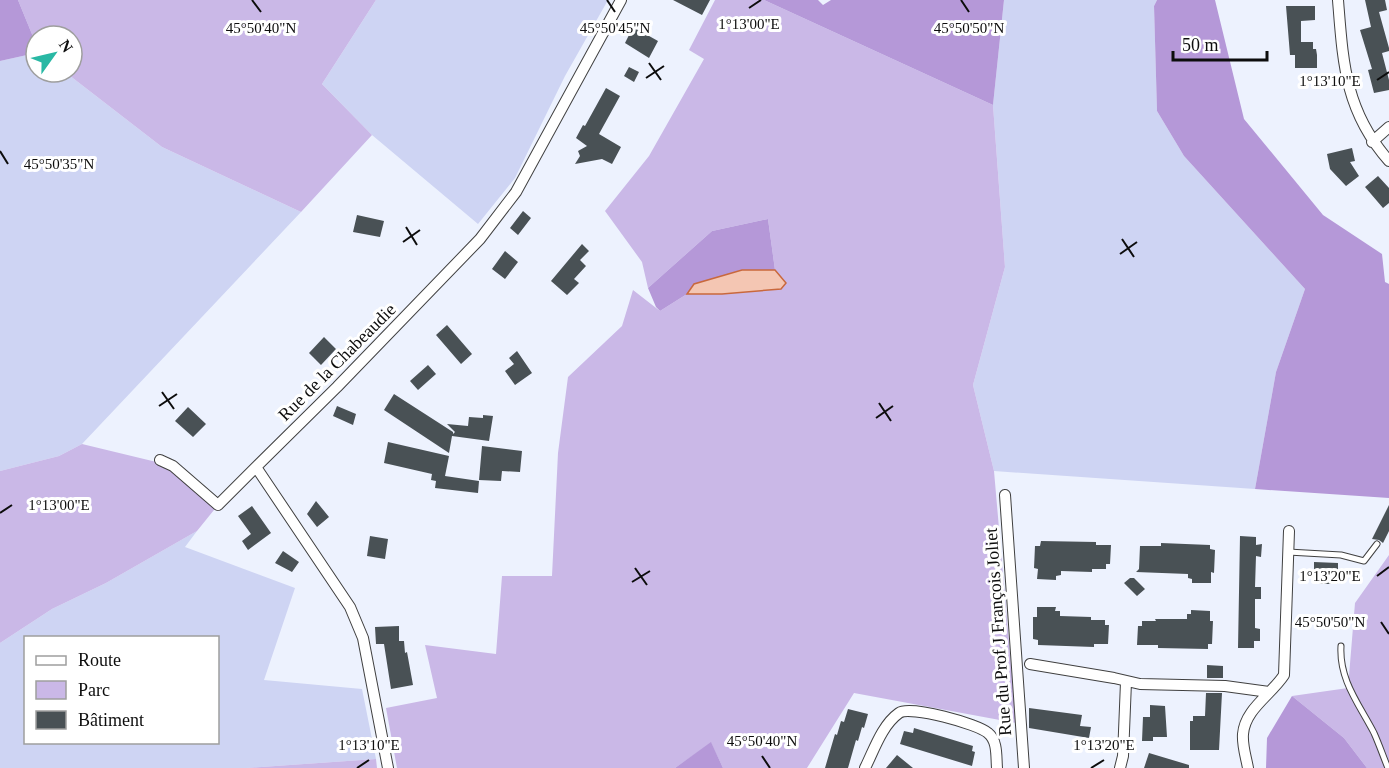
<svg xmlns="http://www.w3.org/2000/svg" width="1389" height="768" font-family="'Times New Roman',serif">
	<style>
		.farmland { fill: #ced4f3; fill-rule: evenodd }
		.green { fill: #cab8e7 }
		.forest { fill: #b598d8 }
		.water { fill: #f4c6b3; stroke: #c9683d; stroke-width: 1.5 }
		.building { fill: #495155 }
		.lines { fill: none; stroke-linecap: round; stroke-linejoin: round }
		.service-casing { stroke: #404040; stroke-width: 7 }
		.minor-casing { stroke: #404040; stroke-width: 12 }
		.service { stroke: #fff; stroke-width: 5 }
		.minor { stroke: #fff; stroke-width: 10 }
		.ticks { fill: none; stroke: #0d0d0d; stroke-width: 2 }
		.labels { text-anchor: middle; stroke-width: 6; stroke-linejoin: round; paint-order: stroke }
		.street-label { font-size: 18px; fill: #0d0d0d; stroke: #fff }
		.ticks-label { font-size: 15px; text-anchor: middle; fill: #0d0d0d; stroke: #fff; stroke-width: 6; stroke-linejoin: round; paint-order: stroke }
	</style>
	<rect width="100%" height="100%" fill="#edf2fe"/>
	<path class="farmland" d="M376 0H608L565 76 515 178 478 224 372 135 322 84Z
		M1004 0H1157L1154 6 1157 111 1184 156 1305 289 1276 372 1255 489 994 471 973 385 1005 267 993 105Z
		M36 53V72H65L162 147 301 212 82 444 59 456 0 471V61Z
		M197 531 185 547 295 588 264 680 362 689 376 759 247 768H0V643L52 609 106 583ZM26 638H218V742H26Z"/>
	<path class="green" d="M18 0H376L322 84 372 135 301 212 162 147 65 72H72V36H36V44Z
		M715 0H764L993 105 1005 267 973 385 994 471 1016 723 854 693 807 768H723L711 743 675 768H397L386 708 437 698 425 645 496 654 502 576H552L558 453 568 377 622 326 633 290 660 311 687 294H722L781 289 786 283 775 270 768 219 712 231 648 288 642 262 605 211 649 156 704 59 689 50Z
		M82 444 173 466 218 505 197 531 106 583 52 609 0 643V471L59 456Z
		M1389 555V768H1367L1344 738 1292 696 1348 688 1355 603Z
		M376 759 377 768H247Z"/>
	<path class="forest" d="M0 0H18L36 44V53L0 61Z
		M764 0H818L823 5 831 0H1004L993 105Z
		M1157 0H1215L1244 119 1323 215 1382 254 1385 282 1389 284V498L1255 489 1276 372 1305 289 1184 156 1157 111 1154 6Z
		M768 219 775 270H742L694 284 687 294 660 311 656 307 648 288 712 231Z
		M1292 696 1344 738 1367 768H1266L1267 738Z
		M711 742 723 768H675Z"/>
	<path class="water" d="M742 270H775L786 283 781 289 722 294H687L694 284Z"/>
	<path class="building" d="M673 0H710L702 15Z
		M1365 0H1385L1387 10 1379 12 1389 48V51L1382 53 1389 80V90L1374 93 1368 70 1372 69 1360 30 1371 27Z
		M1286 6H1315V20L1301 21V42H1313V49H1316L1317 55V68H1295V55H1290Z
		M633 27 658 41 649 58 625 43Z
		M629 67 639 72 634 82 624 76Z
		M606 88 620 96 599 134 621 147 612 164 602 159 575 164 580 156 578 151 587 146 576 138 583 125 585 126Z
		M1352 148 1355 161 1350 162 1359 176 1346 186 1330 169 1327 154Z
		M1378 176 1389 188V203L1383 208 1365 187Z
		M523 211 531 218 518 235 510 228Z
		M357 215 384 221 380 237 353 232Z
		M582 244 589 251 580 260 586 266 574 279 579 283 567 295 551 281Z
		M505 251 518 262 505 279 492 269Z
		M447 325 472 354 461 364 436 335Z
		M324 337 336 349 321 365 309 353Z
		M517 351 532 373 515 385 505 371 514 364 509 358Z
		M428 365 436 374 418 390 410 381Z
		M394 394 453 432V434L455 432 447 424 468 426 469 417 483 418V415L493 416 489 441 452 436 449 453 384 410Z
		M337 406 356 414 353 425 333 416Z
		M188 407 206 424 193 437 175 421Z
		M388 442 449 456 445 476 479 481 478 493 435 488 436 481 431 480 432 474 384 463Z
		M482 446 522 451 520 472 502 471 501 481 479 480Z
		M316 501 329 517 317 527 307 514Z
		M1389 505V531L1383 543 1379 540 1372 539Z
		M252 506 271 533 248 550 242 541 251 534 238 516Z
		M370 536 388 539 385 559 367 556Z
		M1240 536 1256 537V545L1262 544 1261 557 1256 556 1255 587H1261V599H1255V628L1260 629V641H1254V648H1238Z
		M1041 541 1096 542V545H1111L1110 564H1106V569H1092V572L1061 571V575L1056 576V580L1037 579 1038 569 1034 568 1035 546H1040Z
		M1161 543 1210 545V549L1215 550 1214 573 1211 572V583H1192V579L1188 578V574L1136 572 1139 569 1140 546H1161Z
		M283 551 299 562 292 572 275 563Z
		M1314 562 1338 563V584H1314Z
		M1130 578H1134L1145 589 1137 596 1124 583Z
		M1037 607H1056L1055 611H1060V616L1091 617V620H1105V625H1109L1108 644H1094V647L1038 645V640L1033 639V617H1037Z
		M1191 610 1210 611V621H1213L1212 644H1208V649L1158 648V645H1137L1138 626H1142V621H1156L1155 619H1187V614H1191Z
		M399 626V641H404L405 653 407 652 413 685 391 689 384 644H376L375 627Z
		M1207 665 1223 666V678H1207Z
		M1206 693H1222L1219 750H1190V721H1193V716H1205Z
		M1150 705 1165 706 1167 737H1153V741H1142L1143 717H1150Z
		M1029 708 1082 715 1080 726 1091 727 1089 738 1029 728Z
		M848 709 868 714 864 728 862 727 858 741 856 740 848 768H825L835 734 837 735 841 721 844 722Z
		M914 728 973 746 972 751 975 752 972 766 900 744 904 731 913 733Z
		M1149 753 1189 765V768H1144Z
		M897 755 913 768H886Z"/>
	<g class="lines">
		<defs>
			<path id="service" d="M1288 552 1341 555 1364 561 1377 544
				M1341 646C1339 680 1359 704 1374 733 1379 744 1383 756 1388 768"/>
			<path id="minor" d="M1338 0C1343 63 1345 111 1389 161
				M1372 142 1389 127
				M160 460 173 466 218 505 256 467
				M1005 495 1024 768
				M1030 664 1114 678 1140 684 1225 686 1269 692
				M388 768 363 638 350 607 256 467 337 387 480 239 516 192 621 0
				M865 768C874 750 882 725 899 713 910 705 978 724 988 733 998 741 996 757 997 768
				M1120 768 1123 756 1126 682
				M1248 768C1246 757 1242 745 1243 734 1245 709 1271 695 1284 675L1289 531"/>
		</defs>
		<use href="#service" class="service-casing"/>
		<use href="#minor" class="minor-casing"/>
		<use href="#service" class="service"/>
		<use href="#minor" class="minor"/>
	</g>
	<path class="ticks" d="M252 0 261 12M607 0 615 12M961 0 969 12M749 8 761 0M649 63 661 80M646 78 664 66M1377 80 1389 72M0 151 8 164M406 227 417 245M1122 239 1134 257M403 242 420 230M1120 254 1137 242M162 392 174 409M879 403 891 421M159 406 177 394M876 418 893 406M0 513 12 505M635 568 647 585M1377 576 1389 567M632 582 650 571M1381 622 1389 634M762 756 770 768M357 768 369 760M1091 768 1104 760"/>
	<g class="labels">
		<g class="street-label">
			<text transform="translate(337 362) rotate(-45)" y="6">Rue de la Chabeaudie</text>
			<text transform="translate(998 632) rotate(-94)" y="6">Rue du Prof J François Joliet</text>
		</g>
	</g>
	<g class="ticks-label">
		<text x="749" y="29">1°13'00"E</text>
		<text x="261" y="33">45°50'40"N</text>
		<text x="969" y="33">45°50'50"N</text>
		<text x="615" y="33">45°50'45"N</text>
		<text x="1330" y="86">1°13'10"E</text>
		<text x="59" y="169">45°50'35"N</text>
		<text x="59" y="510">1°13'00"E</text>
		<text x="1330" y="581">1°13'20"E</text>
		<text x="1330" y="627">45°50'50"N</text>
		<text x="762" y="746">45°50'40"N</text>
		<text x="369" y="750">1°13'10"E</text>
		<text x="1104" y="750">1°13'20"E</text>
	</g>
	<rect x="24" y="636" width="195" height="108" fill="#ffffff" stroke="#9e9e9e" stroke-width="1.5"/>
	<rect x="36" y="656" width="30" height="9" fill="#ffffff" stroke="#9e9e9e" stroke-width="1.5"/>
	<text x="78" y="666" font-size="18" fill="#0d0d0d">Route</text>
	<rect x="36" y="681" width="30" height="18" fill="#cab8e7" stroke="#9e9e9e" stroke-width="1.5"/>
	<text x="78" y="696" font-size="18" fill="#0d0d0d">Parc</text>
	<rect x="36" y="711" width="30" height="18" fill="#495155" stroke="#9e9e9e" stroke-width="1.5"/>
	<text x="78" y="726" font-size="18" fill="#0d0d0d">Bâtiment</text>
	<g transform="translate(54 54) rotate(56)"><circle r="28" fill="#ffffff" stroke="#9e9e9e" stroke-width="1.5"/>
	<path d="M0-4.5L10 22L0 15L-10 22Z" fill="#29b8a4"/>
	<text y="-9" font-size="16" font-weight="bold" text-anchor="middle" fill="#0d0d0d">N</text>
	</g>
	<path d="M1173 51v9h94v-9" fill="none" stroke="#0d0d0d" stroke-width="3"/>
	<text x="1182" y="51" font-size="18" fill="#0d0d0d" stroke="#ffffff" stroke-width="4.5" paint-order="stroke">50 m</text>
</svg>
